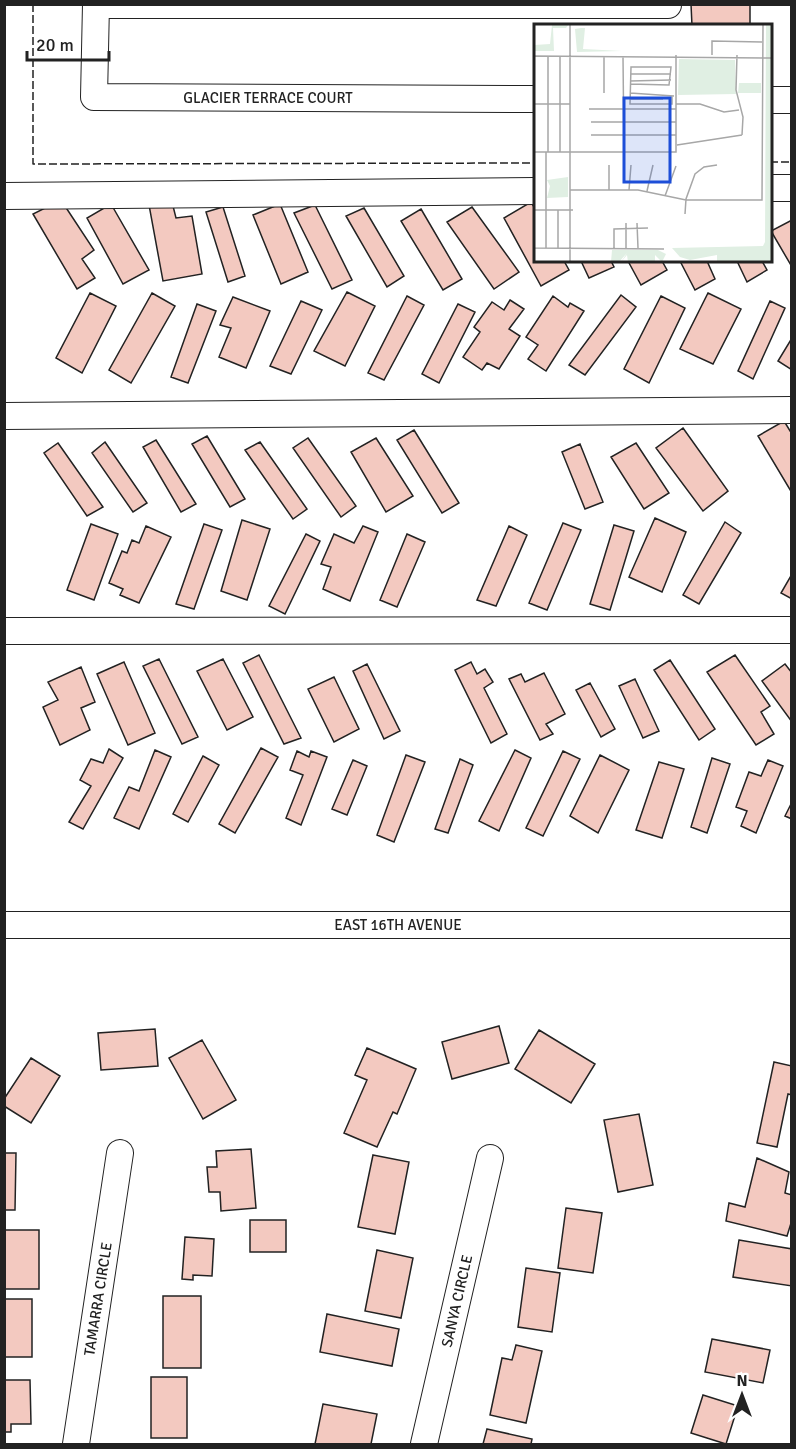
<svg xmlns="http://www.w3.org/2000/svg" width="796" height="1449" font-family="Signika,sans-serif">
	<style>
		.building { fill: #f3c9c0; stroke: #222; stroke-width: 1.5 }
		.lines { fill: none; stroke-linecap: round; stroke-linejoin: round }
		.minor-casing { stroke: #222; stroke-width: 28 }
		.minor { stroke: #fff; stroke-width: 26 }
		.fence { stroke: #222; stroke-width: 1.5; stroke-dasharray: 8 3; stroke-linecap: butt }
		.labels { text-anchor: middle; stroke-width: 4.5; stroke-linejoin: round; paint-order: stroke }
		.street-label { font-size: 15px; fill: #222; stroke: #fff }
		.inset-road { fill: none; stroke: #a7a7a7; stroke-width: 1.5 }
		.view { fill: #1d4ed8; fill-opacity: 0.15; stroke: #1d4ed8; stroke-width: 3 }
		.inset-edge { fill: none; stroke: #222; stroke-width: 3 }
	</style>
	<rect width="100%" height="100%" fill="#fff"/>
	<path class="building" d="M691 4H750V26H692Z
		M61 200 94 250 82 259 95 278 77 289 33 214Z
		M172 202 176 218 192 216 202 274 163 281 149 205Z
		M531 202 535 209V261H564L569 270 541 286 504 218Z
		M111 204 149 270 123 284 87 218Z
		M280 204 308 272 281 284 253 215Z
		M315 205 352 280 332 289 294 213Z
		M223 207 245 276 228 282 206 212Z
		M472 207 519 272 494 289 447 222Z
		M364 208 404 276 387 287 346 216Z
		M421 209 462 279 443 290 401 221Z
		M792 220V267L771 231Z
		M581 261H611L614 267 589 278Z
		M628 261H662L667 270 641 285Z
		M680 261H707L715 279 695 290Z
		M737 261H762L767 270 747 282Z
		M347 292 375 306 345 366 314 351Z
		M90 293 116 306 82 373 56 358Z
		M152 293 175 306 131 383 109 370Z
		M708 293 741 309 713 364 680 349Z
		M621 295 636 307 585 375 569 365Z
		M407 296 424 305 384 380 368 373Z
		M553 296 568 307 570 303 584 311 546 371 528 359 538 345 526 337Z
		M661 296 685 308 649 383 624 369Z
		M233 297 270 311 246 368 219 357 231 328 220 325Z
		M510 300 524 309 509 329 520 336 499 369 487 363 482 370 463 357 480 332 474 327 492 302 504 310Z
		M301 301 322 310 291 374 270 366Z
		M770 301 785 308 753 379 738 371Z
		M197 304 216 311 188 383 171 377Z
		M458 304 475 312 439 383 422 374Z
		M792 338V370L778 361Z
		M784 421 792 434V493L758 436Z
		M683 428 728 491 703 511 656 448Z
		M414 430 459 503 442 513 397 440Z
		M207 436 245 499 230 507 192 444Z
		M308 438 356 506 341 517 293 448Z
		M376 438 413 496 386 512 351 452Z
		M156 440 196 504 181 512 143 447Z
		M105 442 147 503 133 512 92 453Z
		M260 442 307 509 293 519 245 450Z
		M58 443 103 507 87 516 44 453Z
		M636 443 669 493 644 509 611 457Z
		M580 444 603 502 585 509 562 452Z
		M655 518 686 532 662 592 629 577Z
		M242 520 270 529 247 600 221 591Z
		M725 522 741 533 699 604 683 595Z
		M563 523 581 530 547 610 529 603Z
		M91 524 118 534 94 600 67 590Z
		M204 524 222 530 194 609 176 604Z
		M614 525 634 531 610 610 590 604Z
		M146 526 171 537 139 603 120 595 123 589 109 583 122 551 127 553 132 540 139 543Z
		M363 526 378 532 350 601 323 589 331 567 321 564 334 534 354 543Z
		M509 526 527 535 496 606 477 600Z
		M306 534 320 541 285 614 269 606Z
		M407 534 425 542 397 607 380 600Z
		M792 574V599L781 593Z
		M259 655 301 738 284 744 243 663Z
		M735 655 770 706 761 712 774 734 756 745 707 672Z
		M159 659 198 737 182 744 143 666Z
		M223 659 253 717 227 730 197 671Z
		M670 660 715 729 699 740 654 670Z
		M124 662 155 733 128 745 97 674Z
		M471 662 477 674 485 669 493 682 484 688 507 734 491 743 455 670Z
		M367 664 400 731 384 739 353 671Z
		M785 664 792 673V722L762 681Z
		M81 667 95 702 81 708 90 730 60 745 43 707 58 700 48 682Z
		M544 673 565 714 546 724 553 734 540 740 509 679 521 674 525 682Z
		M334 677 359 729 334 742 308 689Z
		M635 679 659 731 643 738 619 686Z
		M590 683 615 729 601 737 576 690Z
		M261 748 278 757 235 833 219 824Z
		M109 749 123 758 83 829 69 822 91 786 80 780 91 759 103 763Z
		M155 750 171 757 139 829 114 818 129 787 139 791Z
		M515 750 531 758 499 831 479 821Z
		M297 751 309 757 311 751 327 757 301 825 286 818 303 775 290 770Z
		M563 751 580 759 543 836 526 828Z
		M406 755 425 762 394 842 377 835Z
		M600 755 629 770 598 833 570 816Z
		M203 756 219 765 188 822 173 814Z
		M712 758 730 764 707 833 691 827Z
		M460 759 473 765 448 833 435 829Z
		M353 760 367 766 347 815 332 809Z
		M768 760 783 766 756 833 741 826 747 811 736 807 749 772 761 776Z
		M659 762 684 769 662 838 636 830Z
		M792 802V819L785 816Z
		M499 1026 509 1063 452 1079 442 1042Z
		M155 1029 158 1066 101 1070 98 1033Z
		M539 1030 595 1064 571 1103 515 1069Z
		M202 1040 236 1100 203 1119 169 1058Z
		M367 1048 416 1069 397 1114 393 1112 377 1147 344 1133 367 1080 355 1075Z
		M31 1058 60 1076 31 1123 4 1106V1099Z
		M774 1062 792 1066V1095L788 1094 777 1147 757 1143Z
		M639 1114 653 1185 618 1192 604 1120Z
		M251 1149 256 1208 221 1211 220 1192H209L207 1167H217L216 1151Z
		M4 1153H16L15 1210H4Z
		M373 1155 409 1162 395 1234 358 1227Z
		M757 1158 789 1172 785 1193 792 1195V1220L787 1236 726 1221 729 1203 745 1207Z
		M566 1208 602 1213 593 1273 558 1268Z
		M250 1220H286V1252H250Z
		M4 1230H39V1289H4Z
		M185 1237 214 1239 212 1276 193 1275V1280L182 1279Z
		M739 1240 792 1249V1286L733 1277Z
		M377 1250 413 1258 401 1318 365 1311Z
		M526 1268 560 1273 552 1332 518 1327Z
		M163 1296H201V1368H163Z
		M4 1299H32V1357H4Z
		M327 1314 399 1329 392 1366 320 1352Z
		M712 1339 770 1350 763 1383 705 1372Z
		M516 1345 542 1351 526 1423 490 1415 502 1358 512 1360Z
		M151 1377H187V1438H151Z
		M4 1380H30L31 1424H11V1432H4Z
		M703 1395 738 1406 726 1444 691 1433Z
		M323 1404 377 1414 371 1444H315Z
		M487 1429 532 1439 531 1444H483Z"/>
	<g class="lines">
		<defs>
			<path id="minor" d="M96 4 94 97 535 99
				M96 5H668
				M770 100H792
				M770 188H792
				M4 196 535 191
				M4 416 792 410
				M4 631 792 630
				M4 925H792
				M76 1444 120 1153
				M424 1444 490 1158"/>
		</defs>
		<use href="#minor" class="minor-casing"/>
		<use href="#minor" class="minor"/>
		<path class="fence" d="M33 4V164L535 163
			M770 162H792"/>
	</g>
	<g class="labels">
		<g class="street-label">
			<text x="268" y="103">GLACIER TERRACE COURT</text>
			<text x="398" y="930">EAST 16TH AVENUE</text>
			<text transform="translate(98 1299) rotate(-81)" y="5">TAMARRA CIRCLE</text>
			<text transform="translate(457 1301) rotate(-77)" y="5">SANYA CIRCLE</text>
		</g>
	</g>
	<g transform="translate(534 24)">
		<rect width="238" height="238" fill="#fff"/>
		<path d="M35 0 32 4H19L20 27H0V21L16 20 18 1ZM232 0H238V238H183V231L156 236 146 233 138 224 229 222 231 218ZM47 4H51L49 25 88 27 43 28 41 5ZM145 35 201 36 202 70 144 71ZM205 59H227V69H204ZM34 153V173L13 174 16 162 13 156ZM124 226 132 230 128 238 121 231V238H94L93 231 87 238 93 229 85 238H77L78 226Z" fill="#e0efe3"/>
		<path class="inset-road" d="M178 31V17L228 18M203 31 202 66 209 93 208 111M0 32V224M0 32 239 34M70 32V69M89 33 90 128M97 50H137M96 57 137 56M96 60 135 61 137 43H97L96 80H138V72M96 69 140 72M96 75H129M0 80H36M142 80H166L190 88 205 86M55 85H142M57 98H142M57 111H142M143 121 208 111M0 128H142V31M14 128V32M26 128V32M75 141V166M36 166H104L152 176H228L229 0M95 166 97 141M113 167 119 141M131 172 142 142M0 186H39M24 186V224M151 190 152 175 161 150 170 143 183 141M92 199V224M103 199 104 224M0 224 130 225M12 224V128M80 224V205L114 204M36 239V0"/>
		<path class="view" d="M90 74H136V158H90Z"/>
		<rect width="238" height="238" class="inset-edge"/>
	</g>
	<rect width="796" height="1449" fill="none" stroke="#222222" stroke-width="12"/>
	<g transform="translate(742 1395)" stroke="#ffffff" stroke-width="4.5" paint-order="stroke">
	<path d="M0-4.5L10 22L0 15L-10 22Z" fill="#222222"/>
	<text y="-9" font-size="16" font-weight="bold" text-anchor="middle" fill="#222222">N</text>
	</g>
	<path d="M27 51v9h82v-9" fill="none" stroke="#222222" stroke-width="3"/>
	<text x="36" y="51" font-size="18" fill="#222222" stroke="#ffffff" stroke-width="4.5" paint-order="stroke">20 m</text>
</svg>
